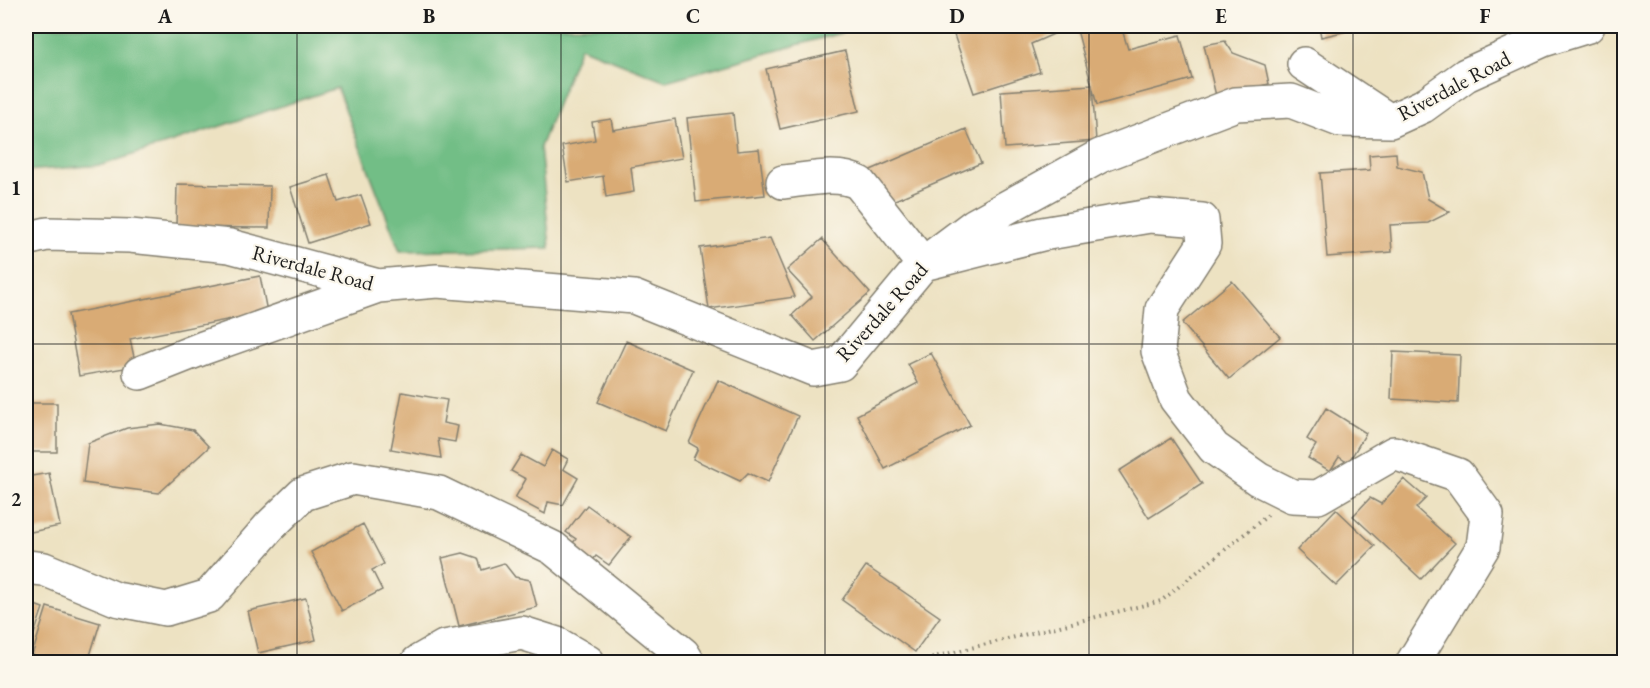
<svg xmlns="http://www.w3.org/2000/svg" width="1650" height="688" font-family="'EB Garamond',serif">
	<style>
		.forest { fill: #72be86; stroke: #476d51; stroke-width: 1.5 }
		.building { fill: #d9ab74 }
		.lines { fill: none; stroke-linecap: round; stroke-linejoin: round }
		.minor-casing { stroke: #847f6f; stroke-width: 36 }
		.path { stroke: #847f6f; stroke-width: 4; stroke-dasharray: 1.5 4.5; stroke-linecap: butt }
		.minor { stroke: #fff; stroke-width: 33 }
		.grid { fill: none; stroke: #1c1c1c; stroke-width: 1.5; stroke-opacity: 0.55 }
		.labels { text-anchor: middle; stroke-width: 4.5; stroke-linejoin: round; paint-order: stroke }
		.street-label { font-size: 21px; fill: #1c1c1c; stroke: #fbf7ec }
		.neatline { fill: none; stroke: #1c1c1c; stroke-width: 2 }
		.grid-label { font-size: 20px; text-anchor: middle; font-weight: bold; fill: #1c1c1c }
	</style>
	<rect width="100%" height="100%" fill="#fbf7ec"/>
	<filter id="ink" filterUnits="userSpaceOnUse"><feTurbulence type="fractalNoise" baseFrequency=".0167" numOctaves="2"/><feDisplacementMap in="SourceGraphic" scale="12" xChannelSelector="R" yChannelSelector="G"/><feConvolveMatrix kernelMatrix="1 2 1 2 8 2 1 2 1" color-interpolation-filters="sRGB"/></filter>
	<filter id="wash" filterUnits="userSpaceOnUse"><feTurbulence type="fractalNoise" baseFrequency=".008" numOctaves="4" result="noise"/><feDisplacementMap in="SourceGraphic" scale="24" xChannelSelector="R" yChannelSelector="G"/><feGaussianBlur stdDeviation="1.35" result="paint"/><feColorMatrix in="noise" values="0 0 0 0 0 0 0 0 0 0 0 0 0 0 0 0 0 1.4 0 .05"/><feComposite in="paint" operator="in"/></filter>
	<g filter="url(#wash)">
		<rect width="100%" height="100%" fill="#ede2c2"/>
		<path class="forest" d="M26 26H866L666 81 580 47 540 147 550 248 400 251 337 88 102 165 26 171Z"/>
		<g id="blocks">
			<path class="building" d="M964 26H1061L1063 30 1031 44 1040 72 974 93 952 29Z
				M1076 26H1121L1128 49 1180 35 1192 79 1097 105Z
				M1319 26H1368L1321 37Z
				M1225 41 1233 53 1265 65 1269 84 1216 96 1204 45Z
				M845 51 859 111 780 129 766 69Z
				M1092 85 1096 141 1005 148 1001 91Z
				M733 113 737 151 759 149 765 195 696 202 687 118Z
				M611 119 613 130 675 119 682 158 631 167 634 192 606 197 603 176 568 182 562 146 595 140 592 122Z
				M966 129 981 163 881 206 866 172Z
				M1396 153 1397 166 1422 172 1428 199 1450 212 1428 223 1390 225 1392 252 1327 257 1320 173 1370 170 1369 155Z
				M329 175 338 202 361 195 371 223 308 243 290 187Z
				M177 184 270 186 269 228 176 227Z
				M770 238 795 297 709 309 700 248Z
				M822 239 870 293 815 341 792 315 812 297 787 270Z
				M260 276 267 312 130 339 136 366 79 376 68 314Z
				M1232 281 1280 337 1229 379 1182 323Z
				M626 341 693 370 666 431 598 402Z
				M1393 352 1460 355 1458 403 1391 399Z
				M931 353 970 425 885 469 857 415 918 383 908 364Z
				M718 380 798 416 768 482 748 473 740 481 693 459 698 448 689 443Z
				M402 392 447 400 443 423 458 426 455 442 438 439 441 458 391 449Z
				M26 403H57V452H26Z
				M1326 408 1366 433 1348 463 1339 457 1330 471 1308 458 1316 445 1307 439Z
				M160 424 193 430 209 447 159 493 83 483 88 443 127 428Z
				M1171 438 1202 484 1149 518 1119 471Z
				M552 450 568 459 563 469 578 478 563 505 548 502 545 514 515 498 526 479 511 471 521 455 543 467Z
				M49 473 60 526 26 533V477Z
				M1404 479 1426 498 1416 508 1455 543 1421 579 1353 516 1370 498 1381 504Z
				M587 505 631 537 609 565 596 556 590 564 569 548 576 539 566 532Z
				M1336 509 1375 546 1336 586 1297 550Z
				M363 524 384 564 372 570 382 590 342 611 311 552Z
				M463 553 478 558 482 570 504 563 515 577 530 580 537 607 459 626 442 558Z
				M866 566 940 617 915 652 842 600Z
				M306 598 316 640 258 653 248 611Z
				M26 602 43 608 26 658Z
				M47 607 100 623 88 662H58L32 655Z"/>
		</g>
	</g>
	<g filter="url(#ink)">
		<use href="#blocks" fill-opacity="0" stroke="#847f6f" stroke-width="1.5"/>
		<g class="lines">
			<defs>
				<path id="minor" d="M1304 64 1390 121
					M783 182C807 180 837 171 859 183L923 264 1042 234 1150 216 1202 220 1204 244 1162 309 1158 351 1176 399 1214 448 1258 479 1292 496 1318 497 1394 453 1458 475 1487 515 1483 547 1413 662
					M26 239 47 234 130 236 230 246 378 286 437 281 634 297 813 369 840 364 923 264 975 225 1100 156 1236 104 1291 101 1340 120 1390 121 1423 106 1466 75 1543 40 1588 26
					M140 373 203 348 378 286
					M26 567 44 569 116 599 166 609 209 596 270 526 303 494 353 478 439 493 553 548 683 654 688 662
					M418 662 444 647 522 633 557 644 588 662"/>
			</defs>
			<use href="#minor" class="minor-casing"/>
			<path class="path" d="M914 662 1161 601 1268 515"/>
			<use href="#minor" class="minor"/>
		</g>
	</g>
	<path class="grid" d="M297 26V662M561 26V662M825 26V662M1089 26V662M1353 26V662M26 344H1624"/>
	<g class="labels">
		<g class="street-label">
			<text transform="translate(1454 86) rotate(-28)" y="7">Riverdale Road</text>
			<text transform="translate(313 268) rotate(15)" y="7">Riverdale Road</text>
			<text transform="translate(882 312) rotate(-48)" y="7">Riverdale Road</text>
		</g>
	</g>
	<rect width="1650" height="688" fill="none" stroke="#fbf7ec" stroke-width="66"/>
	<rect x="33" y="33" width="1584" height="622" class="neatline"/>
	<g class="grid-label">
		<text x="165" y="23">A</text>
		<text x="429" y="23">B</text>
		<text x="693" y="23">C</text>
		<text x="957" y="23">D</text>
		<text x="1221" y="23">E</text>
		<text x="1485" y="23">F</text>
		<text x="16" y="195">1</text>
		<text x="16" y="506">2</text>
	</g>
</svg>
